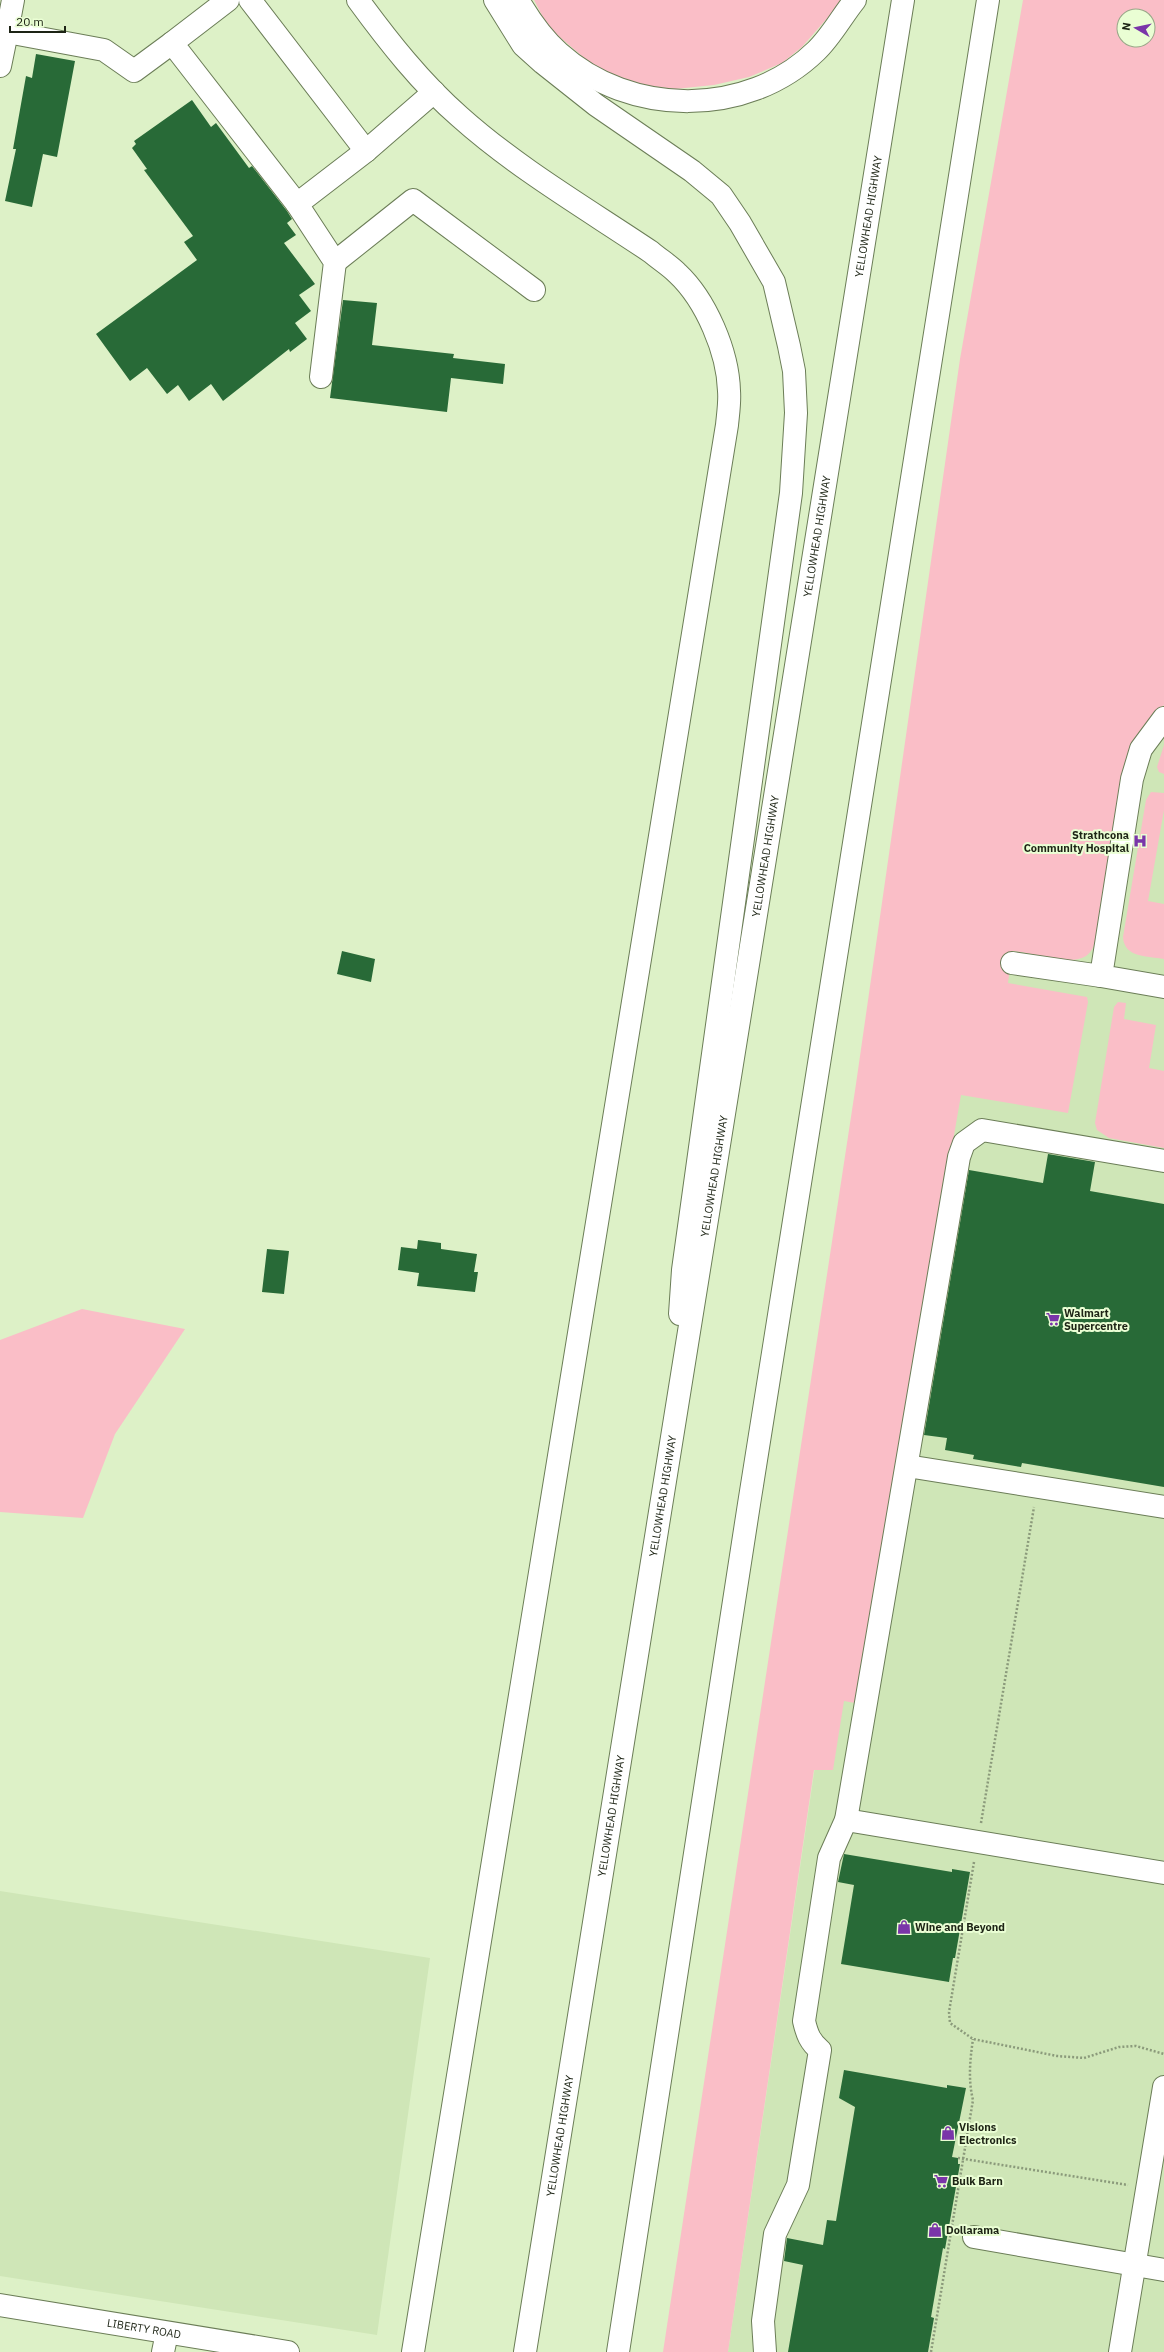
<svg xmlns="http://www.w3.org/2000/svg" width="1164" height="2352" font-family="'IBM Plex Sans',sans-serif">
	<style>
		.built { fill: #cfe6b7 }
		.green { fill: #fabec7; fill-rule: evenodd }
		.building { fill: #286a37 }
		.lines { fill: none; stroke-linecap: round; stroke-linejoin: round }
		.minor-casing { stroke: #6b7d57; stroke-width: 24 }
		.highway-casing { stroke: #6b7d57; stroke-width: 24 }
		.path { stroke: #8b9a7b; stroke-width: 2.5; stroke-dasharray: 2 2; stroke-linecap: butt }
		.minor { stroke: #fff; stroke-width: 22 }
		.highway { stroke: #fff; stroke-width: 22 }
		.labels { text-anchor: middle; stroke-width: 4; stroke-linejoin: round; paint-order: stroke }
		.street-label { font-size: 11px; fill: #1d2415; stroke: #eafed4 }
		.poi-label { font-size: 11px; font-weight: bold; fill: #1d2415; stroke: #eafed4; text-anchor: start }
	</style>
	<rect width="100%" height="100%" fill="#ddf1c7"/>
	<path class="built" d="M1164 707V2352H728L817 1753 981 942 1079 959 1096 944 1135 743Z
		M0 1891 430 1958 377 2335 0 2276Z"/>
	<path class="green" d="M534 0H841L830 15 802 47 782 63 749 77 714 85 675 89 643 85 597 69 548 27Z
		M1023 0H1164V705L1144 726 1135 741 1097 938C1094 945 1092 952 1086 956 1070 967 1031 952 1012 951L1008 983 1087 997 1088 1002 1068 1113 961 1095 855 1703 844 1701 833 1770H814L728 2352H663L856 1084 960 359ZM1124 16H1148V40H1124Z
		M1164 745V774L1159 772 1157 767Z
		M1151 792 1164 793V810L1148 901 1164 904V959C1148 956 1124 958 1123 937L1146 800Z
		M1118 1002 1126 1003 1124 1019 1156 1025 1149 1068 1164 1071V1148L1109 1138 1097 1130 1095 1123 1114 1007Z
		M82 1309 185 1329 115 1434 83 1518 0 1512V1340Z"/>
	<path class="building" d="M36 54 75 61 57 157 43 154 32 207 5 201 16 149H13L26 76 32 78Z
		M192 100 211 127 216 123 249 168 252 166 287 211 292 219 287 223 296 235 284 243 315 284 299 295 311 311 295 323 307 339 290 352 289 349 223 401 211 384 189 401 178 385 167 394 147 368 130 381 96 334 197 260 184 242 193 236 144 170 147 169 132 148 136 144 134 141Z
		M343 300 377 303 372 345 454 354 453 358 505 364 503 384 451 378 447 412 330 398Z
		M342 951 375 959 371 982 337 974Z
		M1048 1154 1095 1162 1090 1191 1164 1204V1487L1022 1463 1021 1467 973 1459 974 1455 945 1450 947 1438 924 1435 969 1170 1043 1183Z
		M418 1240 441 1243V1249L477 1254 474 1272H478L475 1292 417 1286 419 1273 398 1270 401 1247 417 1249Z
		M267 1249 289 1251 284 1294 262 1292Z
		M844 1854 952 1872V1869L970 1872 955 1958H953L949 1982 841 1964 854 1885 838 1882Z
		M844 2070 947 2088V2085L966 2088 952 2157 958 2158V2164H960L945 2249 943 2248 931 2317 934 2318 928 2352H788L803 2265 784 2261 787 2238 823 2245 827 2220 836 2221 855 2107 839 2098Z"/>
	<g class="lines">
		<defs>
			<g id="minor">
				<path d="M13 0 7 32 104 50 134 71 172 43"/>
				<path d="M228 0 172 43 297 204 366 151 434 92"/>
				<path d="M250 0 366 151"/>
				<path d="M358 0C388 41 421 83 460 117 517 168 587 209 651 252 659 259 669 265 677 273 706 300 728 352 729 391 730 402 728 414 727 425L413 2352"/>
				<path d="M0 33 7 32 0 66"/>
				<path d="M297 204 335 262 321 377"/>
				<path d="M335 262 413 200 534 290"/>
				<path d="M1164 718 1141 749 1132 779 1101 976 1164 987"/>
				<path d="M1012 963 1101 976"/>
				<path d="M907 1466 1164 1507"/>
				<path d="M846 1820 1164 1873"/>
				<path d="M974 2237 1164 2270"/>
				<path id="s1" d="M0 2305 288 2352"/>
				<path d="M163 2352 167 2333"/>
				<path d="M765 2352 763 2321 775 2234 798 2185 820 2050C810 2042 807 2034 804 2021L829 1858 846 1820 959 1157 964 1143 982 1130 1164 1161"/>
				<path d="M1120 2352 1164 2087"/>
			</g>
			<g id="highway">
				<path d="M495 0 523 45 543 63 596 105 692 171 721 195 740 223 774 282 789 346 794 371 796 413 791 493 683 1270 680 1314"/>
				<path d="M518 0C529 19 542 38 559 53 630 117 747 118 816 51 831 37 842 16 855 0"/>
				<path id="s2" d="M525 2352 903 0"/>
				<path d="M618 2352 749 1504 988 0"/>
			</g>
		</defs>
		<use href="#minor" class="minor-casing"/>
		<use href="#highway" class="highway-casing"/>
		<path class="path" d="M981 1823 1034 1507
			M974 1862 949 2012 950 2023 973 2039 1057 2056 1084 2058 1119 2047 1136 2046 1164 2054
			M958 2158 1128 2185
			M931 2352 973 2100C968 2080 970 2060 973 2039"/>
		<use href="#minor" class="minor"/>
		<use href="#highway" class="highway"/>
	</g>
	<defs>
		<symbol id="hospital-bare" viewBox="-9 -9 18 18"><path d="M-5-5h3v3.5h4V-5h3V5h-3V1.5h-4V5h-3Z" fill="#7a35a9" stroke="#eafed4" stroke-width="2.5" paint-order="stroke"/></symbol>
		<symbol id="supermarket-bare" viewBox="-9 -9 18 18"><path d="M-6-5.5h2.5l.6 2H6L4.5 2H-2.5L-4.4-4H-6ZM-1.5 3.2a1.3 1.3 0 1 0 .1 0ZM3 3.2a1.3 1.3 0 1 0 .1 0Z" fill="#7a35a9" stroke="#eafed4" stroke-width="2.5" paint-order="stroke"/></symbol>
		<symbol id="shop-bare" viewBox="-9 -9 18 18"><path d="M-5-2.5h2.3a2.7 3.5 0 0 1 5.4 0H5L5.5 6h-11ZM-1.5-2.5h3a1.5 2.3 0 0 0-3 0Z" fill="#7a35a9" stroke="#eafed4" stroke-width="2.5" paint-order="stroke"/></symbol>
	</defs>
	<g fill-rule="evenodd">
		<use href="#hospital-bare" x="1130" y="831" width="20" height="20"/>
		<use href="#supermarket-bare" x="1043" y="1309" width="20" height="20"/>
		<use href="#shop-bare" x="894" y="1917" width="20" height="20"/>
		<use href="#shop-bare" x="938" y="2123" width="20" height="20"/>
		<use href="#supermarket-bare" x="931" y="2171" width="20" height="20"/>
		<use href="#shop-bare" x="925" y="2220" width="20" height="20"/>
	</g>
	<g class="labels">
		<g class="street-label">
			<text dy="4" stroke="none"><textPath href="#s2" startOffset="2163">YELLOWHEAD HIGHWAY</textPath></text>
			<text dy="4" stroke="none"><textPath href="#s2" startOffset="1839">YELLOWHEAD HIGHWAY</textPath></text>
			<text dy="4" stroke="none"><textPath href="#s2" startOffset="1515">YELLOWHEAD HIGHWAY</textPath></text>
			<text dy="4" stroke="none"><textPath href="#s2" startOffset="1191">YELLOWHEAD HIGHWAY</textPath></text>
			<text dy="4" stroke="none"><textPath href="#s2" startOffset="867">YELLOWHEAD HIGHWAY</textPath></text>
			<text dy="4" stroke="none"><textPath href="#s2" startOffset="543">YELLOWHEAD HIGHWAY</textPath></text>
			<text dy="4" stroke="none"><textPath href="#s2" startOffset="219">YELLOWHEAD HIGHWAY</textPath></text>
			<text dy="4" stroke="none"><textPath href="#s1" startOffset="146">LIBERTY ROAD</textPath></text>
		</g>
		<g class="poi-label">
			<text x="1129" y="839" text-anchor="end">Strathcona<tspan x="1129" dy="13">Community Hospital</tspan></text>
			<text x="1064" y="1317">Walmart<tspan x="1064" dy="13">Supercentre</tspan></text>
			<text x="915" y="1931">Wine and Beyond</text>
			<text x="959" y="2131">Visions<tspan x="959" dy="13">Electronics</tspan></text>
			<text x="952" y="2185">Bulk Barn</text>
			<text x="946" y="2234">Dollarama</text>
		</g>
	</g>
	<g transform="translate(1136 28) rotate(279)"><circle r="19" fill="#eafed4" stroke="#98a788"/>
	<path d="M0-3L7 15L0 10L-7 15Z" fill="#7a35a9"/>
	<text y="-6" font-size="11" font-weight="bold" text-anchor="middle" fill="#1d2415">N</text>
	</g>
	<path d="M10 26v6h55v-6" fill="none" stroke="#1d2415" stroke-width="2"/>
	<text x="16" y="26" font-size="12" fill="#1d2415" stroke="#eafed4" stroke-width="3" paint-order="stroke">20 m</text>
</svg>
